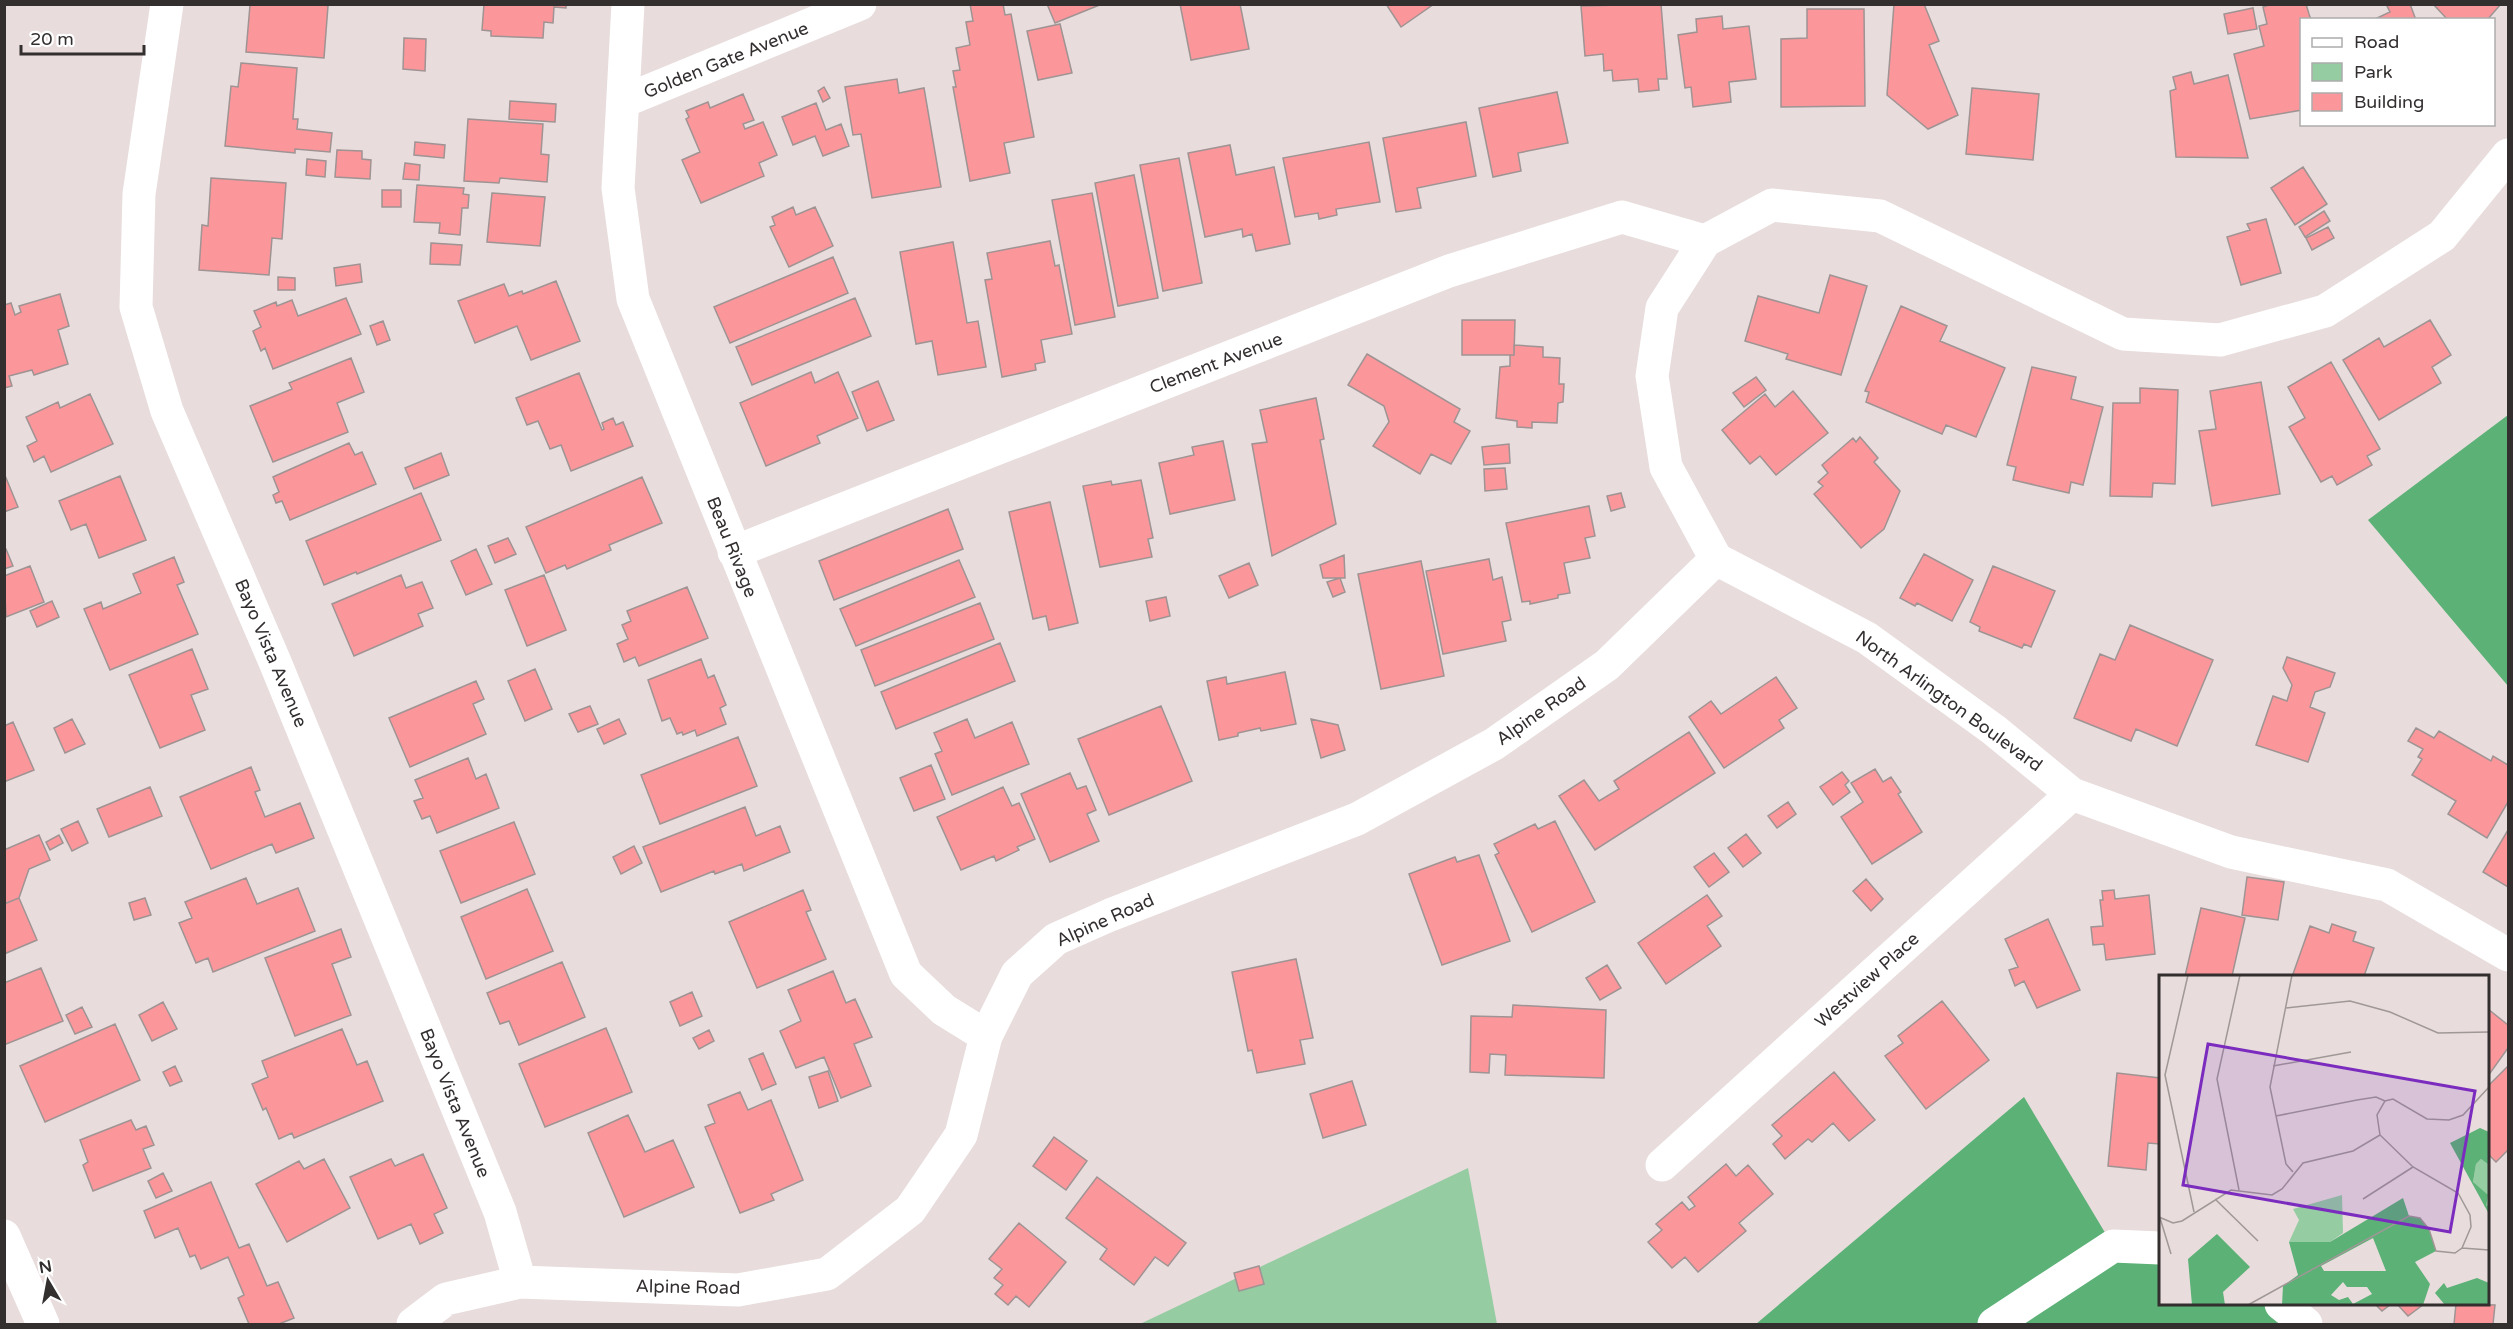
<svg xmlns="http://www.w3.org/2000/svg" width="2513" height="1329" font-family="'Varela Round',sans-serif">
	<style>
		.green { fill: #95cca2 }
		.forest { fill: #5bb176 }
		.building { fill: #fb969b; stroke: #9f9393; stroke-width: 1.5 }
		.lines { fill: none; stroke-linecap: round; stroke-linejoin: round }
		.minor { stroke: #fff; stroke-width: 33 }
		.labels { text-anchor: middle; stroke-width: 4.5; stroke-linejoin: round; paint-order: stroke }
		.street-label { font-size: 18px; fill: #332f2f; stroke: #fff }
		.inset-road { fill: none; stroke: #a09797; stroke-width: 1.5 }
		.view { fill: #7b2cbf; fill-opacity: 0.15; stroke: #7b2cbf; stroke-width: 3 }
		.inset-edge { fill: none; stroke: #332f2f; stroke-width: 3 }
	</style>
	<rect width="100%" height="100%" fill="#e8dcdc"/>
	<path class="green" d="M1468 1168 1497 1324H1140Z"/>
	<path class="forest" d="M2508 415V686L2368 520Z
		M2024 1097 2113 1246 2160 1248V1304H2281L2306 1324H1756Z"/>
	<path class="building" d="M323 4 328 6 324 58 246 52 250 5 244 4Z
		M484 4H566V8L554 7 553 23 544 22 543 38 491 36V31L482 30Z
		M970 4H1003L1005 15 1011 14 1034 137 1004 143 1010 173 970 181 953 87H956L953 71 960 70 956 48 970 45 966 22 973 21Z
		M1047 4H1102L1055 23Z
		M1180 4H1240L1249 49 1191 60Z
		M1386 4H1434L1401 27Z
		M1661 4 1667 79H1658L1659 90 1639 92 1638 79 1613 81 1612 70 1604 71 1603 54 1585 56 1581 6Z
		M1894 4H1924L1939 41 1929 45 1958 115 1928 129 1887 95Z
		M2272 4H2306L2309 14 2311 20H2302V110L2250 119 2234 54 2264 46 2259 26 2267 24 2263 7Z
		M2391 4H2410L2416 20H2373L2390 12 2387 6Z
		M2433 4H2501L2487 20H2448Z
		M2253 8 2257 29 2228 34 2224 14Z
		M1807 9H1864L1865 106 1781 107V39L1807 38Z
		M1722 16 1723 29 1749 26 1756 79 1729 82 1731 102 1693 107 1691 87 1685 88 1678 35 1697 32 1696 19Z
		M1060 24 1072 73 1038 80 1027 31Z
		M404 38 426 39 425 71 403 69Z
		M241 63 297 68 293 119H298L297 129 332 133 330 152 295 149V153L225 146 231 86 238 87Z
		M2191 72 2194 84 2228 75 2248 158 2176 157 2170 91 2176 89 2173 77Z
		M897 79 899 93 924 88 941 187 872 198 861 134 853 135 845 87Z
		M824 87 830 98 823 102 818 91Z
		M1972 88 2039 94 2033 160 1966 154Z
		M1557 92 1568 143 1518 153 1521 171 1493 177 1479 108Z
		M743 94 754 120 743 124 745 129 763 122 777 155 759 163 764 176 701 203 682 160 700 152 686 119 689 117 686 111 708 102 710 108Z
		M510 101 556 104 555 122 509 119Z
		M816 103 826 130 841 124 849 146 823 156 815 136 793 145 782 117Z
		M468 119 543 124 541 154 549 155 547 182 500 178 499 183 464 181Z
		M1466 122 1476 176 1417 188 1421 208 1396 212 1383 138Z
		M415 142 445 145 444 158 414 155Z
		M1369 142 1380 202 1336 209 1337 215 1319 219 1318 213 1295 217 1283 158Z
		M1230 145 1236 175 1274 167 1290 244 1256 251 1252 234 1243 237 1242 229 1205 237 1188 153Z
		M337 150 362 151V159L371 160 370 179 335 177Z
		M1179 158 1202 283 1163 291 1140 165Z
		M307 159 326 161 325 177 306 175Z
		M405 163 420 165 419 180 403 179Z
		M2303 167 2327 204 2295 225 2271 188Z
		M1134 175 1158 298 1118 306 1095 183Z
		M211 178 286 183 282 239 272 238 269 275 199 270 202 225 208 226Z
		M417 185 464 188 463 194 469 195 468 208H462L460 235 439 233 440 223 414 222Z
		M382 190H401V207H382Z
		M492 193 545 197 540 246 487 242Z
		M1092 193 1115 317 1075 325 1052 200Z
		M793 207 796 215 815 207 833 246 789 267 770 227 775 225 772 217Z
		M2324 211 2330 221 2305 237 2299 227Z
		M2266 219 2281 273 2241 285 2227 237 2250 230 2247 224Z
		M2328 227 2334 238 2312 250 2306 238Z
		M1050 241 1055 266 1059 265 1072 334 1041 340 1045 362 1035 364 1036 370 1002 377 985 280 992 279 987 253Z
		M953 242 967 323 978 321 986 367 938 375 932 341 916 344 900 252Z
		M431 243 462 245 460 265 430 264Z
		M833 257 848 293 730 343 714 307Z
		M360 264 362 282 336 286 334 268Z
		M1830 275 1867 286 1841 375 1786 359 1788 354 1745 341 1758 296 1819 313Z
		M278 277 295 278V290H278Z
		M556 281 580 341 531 360 517 326 475 343 458 301 504 284 509 296 522 291 523 294Z
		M60 294 69 326 58 330 68 364 34 375 32 370 9 376 12 386 4 388V305L11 303 15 315 21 312 19 306Z
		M346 298 361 334 273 369 265 348 261 351 253 331 261 327 254 311 276 302 277 306 292 300 298 316Z
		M855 298 871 336 752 385 736 347Z
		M1901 306 1947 326 1940 341 2005 368 1976 437 1946 425 1942 434 1866 402 1869 392 1865 391Z
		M1462 320H1515L1514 355H1462Z
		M2430 320 2451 355 2432 367 2441 383 2379 420 2343 360 2379 338 2384 347Z
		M383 321 390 340 377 345 370 326Z
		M1514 345 1543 347V357L1560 358 1559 384H1564L1563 402 1558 403 1557 423 1532 422V428L1517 427V421L1496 418 1500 367 1510 366V355H1514Z
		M1367 354 1460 409 1454 422 1470 431 1451 464 1431 454 1420 474 1373 446 1389 422 1384 406 1348 385Z
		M351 358 364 392 337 403 348 432 273 462 250 406 292 389 289 383Z
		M2331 362 2380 449 2367 456 2372 465 2337 485 2332 476 2321 482 2289 427 2305 418 2288 387Z
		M2032 367 2076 377 2071 399 2103 407 2083 485 2071 482 2069 493 2013 480 2016 467 2007 465Z
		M811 372 815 383 838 372 858 418 817 436 820 443 766 466 740 403Z
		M579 373 602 430 604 429 602 423 613 418 616 425 623 422 633 446 571 471 561 445 550 449 538 421 527 425 516 398Z
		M1756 377 1766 390 1744 407 1733 393Z
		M878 381 894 420 867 431 852 392Z
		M2261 382 2280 494 2212 506 2199 431 2216 429 2210 391Z
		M2140 388 2178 390 2175 484 2153 483 2152 497 2110 496 2113 403H2140Z
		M1793 391 1828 433 1776 475 1760 456 1750 464 1722 430 1765 394 1775 407Z
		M90 394 113 444 51 472 44 456 34 462 27 446 37 441 26 417 58 402 60 408Z
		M1316 398 1324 439 1320 440 1336 524 1272 556 1252 444 1267 442 1260 410Z
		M1860 437 1878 458 1874 462 1900 491 1884 529 1861 548 1814 494 1823 486 1818 482 1828 473 1822 465 1853 438 1856 442Z
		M1223 441 1235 500 1170 514 1159 463 1194 455 1192 447Z
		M349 443 355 455 362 452 376 484 290 520 282 501 276 503 273 495 279 492 273 477Z
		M1509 444 1510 463 1484 465 1482 447Z
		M441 453 449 475 414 489 405 468Z
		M1505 468 1507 489 1485 491 1484 469Z
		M4 473 18 507 4 512Z
		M120 476 146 540 99 558 86 524 71 530 59 501Z
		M642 477 662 523 609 545 611 550 567 569 565 565 546 573 526 527Z
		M1141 480 1153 538 1148 539 1152 557 1100 567 1083 486 1111 481 1112 485Z
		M421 493 441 540 357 574 356 572 324 585 306 541Z
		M1621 493 1625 507 1611 511 1607 496Z
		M1050 502 1078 623 1049 630 1046 616 1033 619 1009 512Z
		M1589 506 1595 536 1585 538 1590 558 1564 563 1570 593 1558 595V598L1530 604V601L1522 602 1506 523Z
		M948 509 963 549 834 600 819 561Z
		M508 538 516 554 495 563 488 546Z
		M4 549H6L13 566 4 569Z
		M476 549 492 584 466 595 451 561Z
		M1924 554 1973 580 1952 621 1917 603 1915 606 1900 598Z
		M1344 555 1345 578H1323L1320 565Z
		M174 557 184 582 177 585 198 634 110 670 84 609 101 602 103 609 141 593 133 574Z
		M1489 559 1493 580 1502 577 1511 620 1502 622 1506 641 1443 654 1426 571Z
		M959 560 975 597 856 646 840 609Z
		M1421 561 1444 676 1381 689 1358 574Z
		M1249 563 1258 585 1229 598 1219 576Z
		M30 566 44 602 6 617 4 576Z
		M1993 566 2055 591 2031 647 2024 644 2022 648 1979 631 1980 627 1970 622Z
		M401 575 406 588 422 582 433 608 418 614 423 626 354 656 332 604Z
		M544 575 566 630 527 646 505 590Z
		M1340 578 1345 592 1333 597 1327 582Z
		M687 587 708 638 639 666 635 657 624 662 617 644 628 639 622 625 631 621 627 611Z
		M1166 597 1170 616 1150 621 1146 601Z
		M52 601 59 617 37 627 30 611Z
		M980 603 994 639 875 686 861 650Z
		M2130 625 2213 660 2177 746 2136 729 2131 741 2074 718 2100 654 2115 660Z
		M1000 643 1015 681 896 729 881 692Z
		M192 649 208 689 191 695 205 730 160 748 129 675Z
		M2287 657 2335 673 2330 687 2315 692 2310 707 2325 713 2308 762 2256 745 2273 696 2287 701 2292 685 2283 668Z
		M701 659 708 678 714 675 726 705 720 708 726 724 697 736 695 730 683 735 682 732 677 734 670 718 662 721 648 680Z
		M535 669 552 709 525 721 508 681Z
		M1285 672 1296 724 1261 731 1260 728 1238 733V736L1219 740 1207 681 1226 677 1227 684Z
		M1776 677 1797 708 1779 720 1784 728 1724 768 1689 717 1711 701 1721 714Z
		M476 681 484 699 473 704 486 734 410 767 389 718Z
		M590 706 598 724 578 732 569 714Z
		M1161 706 1192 781 1109 815 1078 739Z
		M72 719 85 744 65 753 54 728Z
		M619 719 626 734 604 744 597 729Z
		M967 719 975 738 1012 722 1029 764 952 795 935 754 942 751 934 733Z
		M1311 719 1338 725 1345 750 1321 758Z
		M13 722 34 770 4 782V726Z
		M2416 728 2434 738 2439 731 2491 761 2493 756 2508 765V802L2487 838 2448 814 2456 801 2412 775 2422 759 2418 757 2423 749 2408 741Z
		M1689 732 1715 773 1595 850 1559 796 1584 780 1599 801 1619 789 1614 781Z
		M738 737 757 786 660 824 641 775Z
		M468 758 476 779 486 774 499 808 437 833 430 816 422 819 414 801 423 798 415 780Z
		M931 765 945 799 914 811 900 778Z
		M251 767 260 790 255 792 265 817 300 803 314 838 276 853 272 844 211 869 180 797Z
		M1875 769 1883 782 1891 777 1901 792 1898 794 1922 832 1872 864 1841 817 1863 802 1851 783Z
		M1842 772 1849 781 1845 785 1850 792 1833 805 1820 787Z
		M1070 773 1077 789 1086 786 1096 810 1087 814 1099 841 1050 862 1021 794Z
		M150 787 162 816 109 837 97 809Z
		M1003 787 1012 806 1019 803 1035 839 1017 847 1019 850 996 861 994 856 961 870 937 817Z
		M1788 802 1796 814 1777 828 1768 816Z
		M745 807 756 836 780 826 790 852 744 871 742 864 715 874 714 871 661 892 643 847Z
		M78 821 88 843 72 851 61 829Z
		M1555 821 1595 902 1532 932 1495 855 1499 853 1494 844 1535 824 1538 829Z
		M514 822 535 874 461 903 440 851Z
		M2508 830V887L2483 872Z
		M1746 834 1761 853 1743 867 1728 848Z
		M39 835 50 860 29 869 19 898 4 904V850Z
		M59 835 63 843 50 850 46 842Z
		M634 846 642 863 621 874 613 857Z
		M1714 853 1729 872 1709 887 1694 867Z
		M1479 855 1510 941 1442 965 1409 874 1455 857 1457 862Z
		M2247 877 2284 882 2278 920 2242 915Z
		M246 878 257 904 298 888 315 931 213 972 208 958 196 963 179 923 192 918 185 902Z
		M1866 879 1883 899 1871 911 1853 891Z
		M527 889 553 951 486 979 461 917Z
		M803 890 811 910 806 912 826 959 757 988 729 922Z
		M2114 890 2115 899 2149 895 2155 954 2106 960 2104 944 2093 945 2091 927 2103 926 2100 900H2103L2102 891Z
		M1707 895 1722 916 1707 926 1721 946 1666 984 1638 943Z
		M19 898 37 940 4 954V904Z
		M145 898 151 915 134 920 129 903Z
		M2201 908 2245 918 2232 976H2185Z
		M2048 919 2080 990 2037 1008 2024 981 2015 986 2009 970 2018 967 2005 939Z
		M2332 924 2356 932 2353 941 2374 948 2364 976H2300L2293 974 2310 926 2329 933Z
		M341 929 351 957 332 964 351 1015 295 1036 265 958Z
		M1296 959 1313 1038 1300 1040 1305 1064 1257 1073 1252 1050 1248 1051 1232 972Z
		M562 962 585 1017 519 1045 509 1021 500 1024 487 993Z
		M1607 965 1621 988 1600 1000 1586 978Z
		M41 968 63 1021 4 1045V983Z
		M833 971 846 1003 855 999 872 1037 854 1044 871 1086 841 1098 824 1057 796 1068 780 1031 801 1021 788 990Z
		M692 992 702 1016 680 1026 670 1002Z
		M1942 1001 1989 1060 1926 1109 1885 1056 1903 1043 1898 1036Z
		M163 1002 177 1029 152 1041 139 1015Z
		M1513 1005 1606 1010 1604 1078 1505 1075 1506 1055 1490 1054 1489 1073 1470 1072 1471 1016 1512 1017Z
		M82 1007 92 1027 75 1034 66 1015Z
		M2488 1009 2508 1025V1048L2488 1076Z
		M115 1024 140 1080 45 1122 20 1066Z
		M606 1028 632 1092 545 1127 519 1064Z
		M342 1029 357 1065 367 1061 383 1101 294 1138 292 1133 279 1139 266 1108 263 1110 252 1084 268 1077 262 1061Z
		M709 1030 714 1041 699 1049 693 1038Z
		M763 1053 776 1084 762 1090 749 1059Z
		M175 1066 182 1081 170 1086 163 1072Z
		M2508 1066V1150L2496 1162 2488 1154V1086Z
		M828 1071 838 1101 819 1108 809 1077Z
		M1834 1072 1875 1120 1849 1141 1833 1123 1812 1142 1808 1139 1785 1159 1773 1144 1782 1136 1772 1125Z
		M2117 1073 2160 1078V1144L2148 1143 2146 1170 2108 1166Z
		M1352 1081 1366 1125 1323 1138 1310 1094Z
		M740 1092 748 1110 771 1100 803 1180 771 1194 774 1200 740 1213 705 1127 715 1123 708 1105Z
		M628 1115 645 1152 673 1140 694 1187 624 1217 588 1133Z
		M131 1120 136 1130 146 1126 154 1145 143 1149 151 1168 93 1191 83 1165 88 1162 80 1140Z
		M1054 1137 1087 1161 1066 1190 1033 1166Z
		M423 1154 447 1208 434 1214 443 1233 420 1244 411 1224 378 1239 350 1177 391 1159 395 1166Z
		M324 1159 350 1208 287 1242 256 1184 299 1161 304 1169Z
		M1726 1164 1736 1176 1748 1165 1773 1194 1739 1223 1746 1231 1698 1272 1685 1257 1672 1268 1648 1242 1662 1230 1656 1224 1682 1202 1689 1210 1695 1206 1688 1197Z
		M163 1173 172 1191 156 1198 148 1181Z
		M1097 1177 1186 1243 1168 1266 1155 1257 1134 1285 1100 1259 1107 1249 1066 1218Z
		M211 1182 239 1248 249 1244 267 1286 278 1282 294 1318 279 1324H249L238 1298 244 1295 228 1257 201 1269 195 1255 190 1257 178 1228 155 1238 144 1211Z
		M1019 1223 1066 1262 1029 1307 1016 1296 1008 1305 995 1294 1003 1285 994 1278 1002 1269 989 1259Z
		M1259 1266 1264 1284 1239 1291 1234 1273Z
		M2375 1304H2391L2382 1311Z
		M2397 1304H2424L2408 1316Z
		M2456 1304 2495 1305 2493 1324H2454Z"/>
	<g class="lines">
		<path class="minor" d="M167 4 139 194 136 307 167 411 275 662 500 1212 520 1282
			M628 4 618 188 633 299 906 974 944 1010 986 1036
			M624 101 860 4
			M2508 155 2442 236 2325 311 2220 340 2123 334 1880 216 1772 205 1705 241 1662 308 1652 376 1666 467 1716 559 1867 638 1994 730 2072 794 2231 852 2387 885 2508 955
			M734 552 1449 271 1622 217 1705 241
			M1662 1165 2072 794
			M4 1236 43 1324
			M2281 1304 2306 1324
			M413 1324 446 1299 520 1282 738 1290 827 1274 910 1210 961 1135 986 1036 1017 974 1056 939 1110 915 1357 819 1494 744 1607 665 1716 559
			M1994 1324 2113 1246 2160 1248"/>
	</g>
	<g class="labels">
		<g class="street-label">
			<text transform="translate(726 60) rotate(-22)" y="6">Golden Gate Avenue</text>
			<text transform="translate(1216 363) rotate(-21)" y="6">Clement Avenue</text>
			<text transform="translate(732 547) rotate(68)" y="6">Beau Rivage</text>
			<text transform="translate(271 653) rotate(67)" y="6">Bayo Vista Avenue</text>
			<text transform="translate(1949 701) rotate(36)" y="6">North Arlington Boulevard</text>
			<text transform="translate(1541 711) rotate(-35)" y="6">Alpine Road</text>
			<text transform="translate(1105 920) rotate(-24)" y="6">Alpine Road</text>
			<text transform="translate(1867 980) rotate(-42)" y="6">Westview Place</text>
			<text transform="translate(455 1103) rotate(68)" y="6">Bayo Vista Avenue</text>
			<text transform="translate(688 1287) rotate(1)" y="6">Alpine Road</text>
		</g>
	</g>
	<g transform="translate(2159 975)">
		<rect width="330" height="330" fill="#e8dcdc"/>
		<path d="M322 184 330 190V230L326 232 314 207 317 189ZM183 220 184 258 171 267H130L140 245 134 234Z" fill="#95cca2"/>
		<path d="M321 153 330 157V190L322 184 317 189 314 207 329 220 327 231 330 230V239L291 168ZM244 223 250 241 261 243 270 254 277 276 256 287 271 309 264 330H123L124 311 139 300 130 267H171ZM214 263 227 296H165L162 291ZM184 307 188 312H208L213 319 194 329 189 322 180 325 172 320ZM58 259 91 292 64 317 66 330H33L29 284ZM318 303 330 308V330H286L276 318 285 308 288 313Z" fill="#5bb176" fill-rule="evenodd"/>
		<path class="inset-road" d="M29 0 6 100 35 237M133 0 111 112 127 189 134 197M126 33 191 26 231 37 279 58 330 57M114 91 192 77M117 141 198 125 217 122 226 126M80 215 58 104 81 0M56 224 99 266M204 224 254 192M0 242 14 248 23 246 72 215 113 220 123 214 144 188 194 176 221 160M1 243 12 279M303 273 330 275M89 330 250 241 261 243 270 254 277 276 296 278 303 273 312 252 311 240 299 218 254 192 221 160 218 140 226 126 234 124 268 144 290 145 304 140 330 112"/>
		<path class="view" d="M49 69 316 116 291 257 24 210Z"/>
		<rect width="330" height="330" class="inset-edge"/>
	</g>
	<rect width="2513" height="1329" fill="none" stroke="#332f2f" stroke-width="12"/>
	<rect x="2300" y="18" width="195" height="108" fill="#ffffff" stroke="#adacac" stroke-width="1.5"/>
	<rect x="2312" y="38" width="30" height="9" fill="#ffffff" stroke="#adacac" stroke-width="1.5"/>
	<text x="2354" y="48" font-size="18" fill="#332f2f">Road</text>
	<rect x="2312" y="63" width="30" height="18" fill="#95cca2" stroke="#adacac" stroke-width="1.5"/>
	<text x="2354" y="78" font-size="18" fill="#332f2f">Park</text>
	<rect x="2312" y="93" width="30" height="18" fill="#fb969b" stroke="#adacac" stroke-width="1.5"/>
	<text x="2354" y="108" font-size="18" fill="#332f2f">Building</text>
	<g transform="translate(48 1281) rotate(350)" stroke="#ffffff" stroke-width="4.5" paint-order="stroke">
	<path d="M0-4.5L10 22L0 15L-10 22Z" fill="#332f2f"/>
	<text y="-9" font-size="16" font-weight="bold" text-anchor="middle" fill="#332f2f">N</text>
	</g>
	<path d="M21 45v9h123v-9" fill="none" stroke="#332f2f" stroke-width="3"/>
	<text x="30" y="45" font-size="18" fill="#332f2f" stroke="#ffffff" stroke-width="4.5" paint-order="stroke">20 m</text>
</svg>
